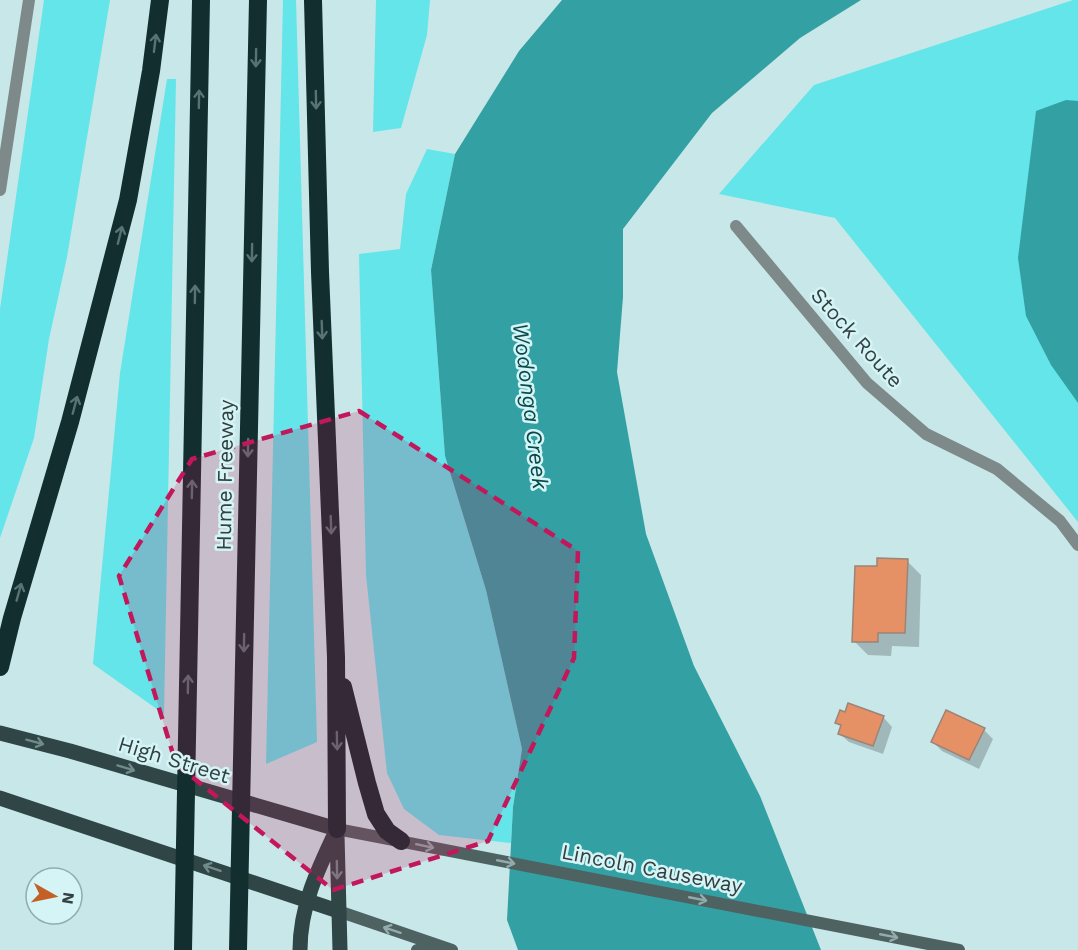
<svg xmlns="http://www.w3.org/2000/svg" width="1078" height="950" font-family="'Work Sans',sans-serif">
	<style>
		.green { fill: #64e5e9 }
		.water { fill: #33a0a3 }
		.shadow { fill: #0003 }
		.building { fill: #e69065; stroke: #9b8479; stroke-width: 1.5 }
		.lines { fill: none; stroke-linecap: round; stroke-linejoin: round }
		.street { stroke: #7e8a8a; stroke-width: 12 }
		.secondary { stroke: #4f6262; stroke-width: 12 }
		.primary { stroke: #2f4546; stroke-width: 15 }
		.highway { stroke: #132e2f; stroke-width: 18 }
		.oneway { stroke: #577374 }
		.oneway2 { stroke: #718b8c }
		.oneway3 { stroke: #92abac }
		.marked { fill: #c2185b; fill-opacity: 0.2; stroke: #c2185b; stroke-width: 4.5; stroke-dasharray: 12 8; stroke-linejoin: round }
		.labels { text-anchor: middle; stroke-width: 5; stroke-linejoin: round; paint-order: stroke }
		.street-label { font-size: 21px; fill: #333f40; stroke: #d5f4f5 }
		.water-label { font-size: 22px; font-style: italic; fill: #08494b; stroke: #d5f4f5 }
	</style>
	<rect width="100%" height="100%" fill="#c8e7e8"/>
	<path class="green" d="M44 0H110L67 257 49 339 34 438 0 538V309Z
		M283 0H296L317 742 266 764Z
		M376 0H430L427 35 401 128 373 132Z
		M1073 0H1078V522L835 218 719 194 814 85Z
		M167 79H176L164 714 93 664 120 373Z
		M427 149 455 154 431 270 445 456 486 590 522 749 513 807 511 843 439 835 404 809 387 773 366 575 359 254 400 249 406 194Z"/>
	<path class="water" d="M562 0H861L800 38 712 113 623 229V297L617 372 646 534 694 666 760 796 821 950H518L507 920 513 807 522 749 486 590 445 456 431 270 455 154 519 51Z
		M1066 100 1078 101V403L1051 365 1026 316 1018 258 1036 111Z"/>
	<path class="shadow" d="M907 561 921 575 919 647 892 646 891 656 868 655 854 641 878 568Z
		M883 717 892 727 883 754 849 742 839 733 841 727 837 723Z
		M984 730 993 739 979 769 942 751 933 742Z"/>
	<path class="building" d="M877 558 908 559 905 633H878V642H852L855 566H877Z
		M848 703 884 716 873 746 838 734 841 725 835 723 840 710 845 712Z
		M946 710 985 728 969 760 931 742Z"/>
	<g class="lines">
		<path class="street" d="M0 190 29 0
			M736 226 867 383 926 434 997 469 1060 521 1078 545"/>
		<path class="secondary" d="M337 829 959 950
			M338 911 452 950
			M417 950 436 945"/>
		<path class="primary" d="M0 733 70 751 337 829
			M0 798 338 911
			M337 835 340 950
			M300 950C300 906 318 869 337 829"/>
		<path class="highway" d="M313 0 320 272 336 657 337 829
			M0 667 12 618 70 422 128 200 151 71 160 0
			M343 687 367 783 376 814 387 831 401 841
			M183 950 201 0
			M238 950 258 0"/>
	</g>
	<defs><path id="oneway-shaft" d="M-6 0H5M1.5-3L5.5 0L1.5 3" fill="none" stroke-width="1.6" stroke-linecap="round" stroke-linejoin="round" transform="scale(1.5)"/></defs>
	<g class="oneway">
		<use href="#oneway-shaft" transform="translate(155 43) rotate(-83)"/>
		<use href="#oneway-shaft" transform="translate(256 58) rotate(91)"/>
		<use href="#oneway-shaft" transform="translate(199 99) rotate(-89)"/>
		<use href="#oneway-shaft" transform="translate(316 100) rotate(89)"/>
		<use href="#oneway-shaft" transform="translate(120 235) rotate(-76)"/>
		<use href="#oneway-shaft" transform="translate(252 253) rotate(91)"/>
		<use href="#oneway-shaft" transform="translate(195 294) rotate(-89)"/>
		<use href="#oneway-shaft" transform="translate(322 330) rotate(88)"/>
		<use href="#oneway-shaft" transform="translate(75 405) rotate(-75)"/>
		<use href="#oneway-shaft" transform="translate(248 448) rotate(91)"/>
		<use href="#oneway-shaft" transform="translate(192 489) rotate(-89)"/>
		<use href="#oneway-shaft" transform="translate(331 525) rotate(88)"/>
		<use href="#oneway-shaft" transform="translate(19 592) rotate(-74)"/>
		<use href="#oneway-shaft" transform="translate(244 643) rotate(91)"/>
		<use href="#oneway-shaft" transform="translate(188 684) rotate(-89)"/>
		<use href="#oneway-shaft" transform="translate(337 741) rotate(89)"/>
	</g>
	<g class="oneway2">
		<use href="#oneway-shaft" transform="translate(35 742) rotate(15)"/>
		<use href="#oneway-shaft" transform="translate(126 768) rotate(17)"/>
		<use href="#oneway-shaft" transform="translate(212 868) rotate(-162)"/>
		<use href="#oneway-shaft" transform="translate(337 870) rotate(89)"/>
	</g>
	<g class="oneway3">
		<use href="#oneway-shaft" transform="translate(425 846) rotate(12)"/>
		<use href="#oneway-shaft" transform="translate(506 862) rotate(11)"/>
		<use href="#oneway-shaft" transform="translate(698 899) rotate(11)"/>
		<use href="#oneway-shaft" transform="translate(392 930) rotate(-162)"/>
		<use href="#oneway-shaft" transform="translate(889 936) rotate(11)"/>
	</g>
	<path class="marked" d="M359 411 578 551 574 658 488 841 333 890 176 764 119 576 192 459Z"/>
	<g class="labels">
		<g class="street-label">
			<text transform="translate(857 338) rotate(48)" y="7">Stock Route</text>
			<text transform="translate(225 475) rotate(-89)" y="7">Hume Freeway</text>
			<text transform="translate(174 760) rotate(17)" y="7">High Street</text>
			<text transform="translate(652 869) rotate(11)" y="7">Lincoln Causeway</text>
		</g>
		<g class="water-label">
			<text transform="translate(531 406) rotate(83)" y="8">Wodonga Creek</text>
		</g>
	</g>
	<g transform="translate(54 896) rotate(99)"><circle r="28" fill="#d5f4f5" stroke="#94acad" stroke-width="1.5"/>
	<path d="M0-4.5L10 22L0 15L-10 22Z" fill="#c36026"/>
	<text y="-9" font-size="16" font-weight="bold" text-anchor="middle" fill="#333f40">N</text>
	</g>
</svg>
